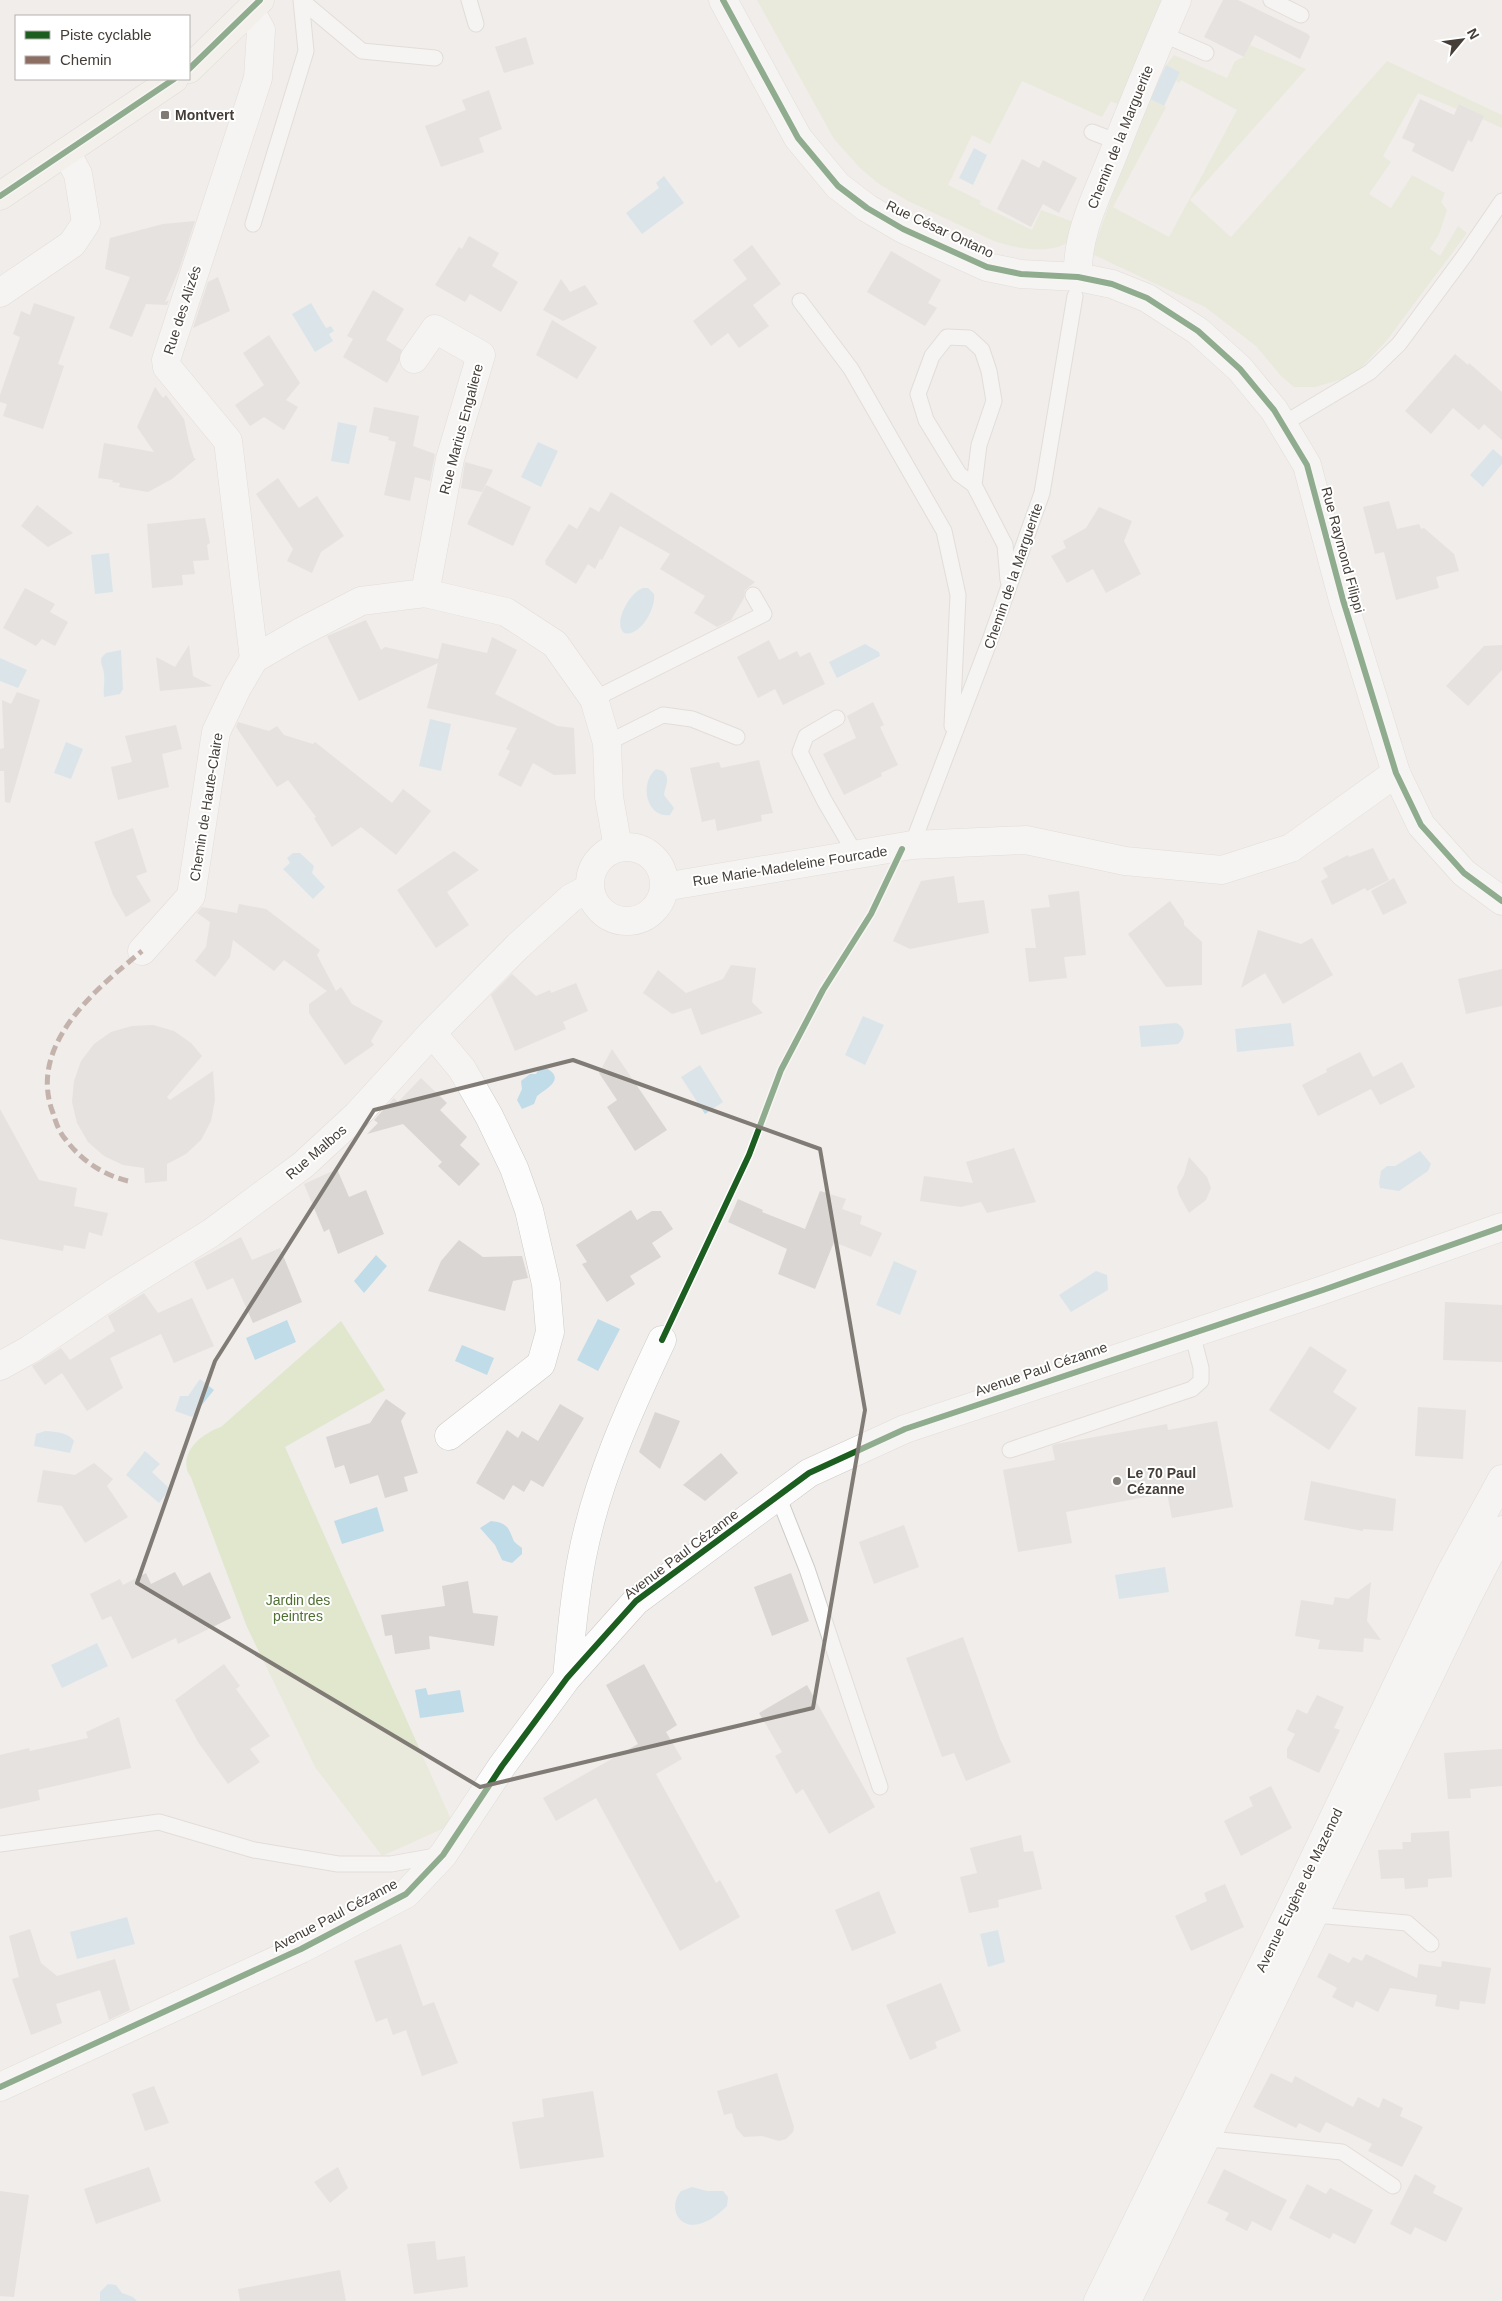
<svg xmlns="http://www.w3.org/2000/svg" width="1502" height="2301" font-family="Arial,sans-serif">
	<style>
		.green { fill: #e0e7cd }
		.water { fill: #c0dce9 }
		.building { fill: #d9d6d3 }
		.lines { fill: none; stroke-linecap: round; stroke-linejoin: round }
		.service-casing { stroke: #cecbc8; stroke-width: 17 }
		.minor-casing { stroke: #cecbc8; stroke-width: 29 }
		.tertiary-casing { stroke: #cecbc8; stroke-width: 29 }
		.secondary-casing { stroke: #cec9c2; stroke-width: 29 }
		.service { stroke: #fdfcfc; stroke-width: 15 }
		.minor { stroke: #fdfcfc; stroke-width: 28 }
		.tertiary { stroke: #fdfcfc; stroke-width: 28 }
		.secondary { stroke: #f5f3f0; stroke-width: 28 }
		.quiet { stroke: #8d6e63; stroke-width: 5; stroke-dasharray: 10 5; stroke-linecap: butt }
		.cycleway-casing { stroke: #fff; stroke-width: 9 }
		.cycleway { stroke: #1b5e20; stroke-width: 6 }
		.marked { fill: none; stroke: #817b76; stroke-width: 4; stroke-linejoin: round }
		.poi-dot { fill: #817b76; stroke: #fff; stroke-width: 2 }
		.labels { text-anchor: middle; stroke-width: 4; stroke-linejoin: round; paint-order: stroke }
		.poi-label { font-size: 14px; font-weight: bold; fill: #453e38; stroke: #fff; text-anchor: start }
		.street-label { font-size: 14px; fill: #453e38; stroke: #fff }
		.park-label { font-size: 14px; fill: #4f7031; stroke: #fff }
	</style>
	<rect width="100%" height="100%" fill="#f0edea"/>
	<path class="green" d="M757 0H1169L1122 106 1111 101 1102 117 1022 81 990 144 972 135 948 185 981 201 979 204 1032 230 1041 210 1076 223C1074 230 1073 240 1065 244 1047 254 1013 248 994 241L908 201 879 184 860 168 834 139Z
		M1250 45 1306 69 1190 200 1231 237 1387 61 1502 115V128L1482 119 1483 116 1460 104 1457 109 1418 93 1383 156 1391 162 1369 194 1391 208 1412 175 1445 193 1441 202 1447 210 1439 234 1430 249 1440 256 1458 226 1467 233 1387 340 1359 370 1349 377 1315 387H1294L1281 376 1256 346 1205 307 1092 254 1146 97 1166 107 1113 207 1169 237 1237 110 1181 80 1179 83 1176 81 1180 72 1166 65 1174 55 1227 78 1235 61 1244 57Z
		M341 1321 385 1390 285 1447 453 1824 382 1856 315 1767 247 1627 192 1480C191 1476 187 1472 187 1469 182 1449 205 1432 221 1427Z"/>
	<path class="water" d="M1166 65 1180 72 1164 106 1150 99Z
		M974 148 987 155 973 185 959 178Z
		M664 176 684 203 642 234 626 213 659 188 656 183Z
		M311 303 326 328 331 326 334 331 329 334 333 341 315 352 292 314Z
		M338 422 357 426 349 464 331 461Z
		M538 442 558 451 541 487 521 477Z
		M1493 449 1502 457V464L1483 487 1470 475Z
		M109 553 113 592 95 594 91 555Z
		M643 588H648L654 594C656 609 640 637 624 633 612 623 631 591 643 588Z
		M865 644 879 652 880 656 837 678 829 662Z
		M121 650 123 689 120 694 104 697C103 689 105 682 104 675 104 665 96 661 106 653Z
		M0 658 27 670 18 688 0 681Z
		M430 719 451 724 441 771 419 766Z
		M66 742 83 749 71 779 54 773Z
		M656 769 663 771C671 779 665 786 664 795L674 808 670 815C646 818 639 783 656 769Z
		M293 853H300L314 866 312 873 325 887 313 899 283 869 290 863 287 858Z
		M863 1016 884 1025 865 1065 845 1055Z
		M1176 1023C1186 1027 1186 1037 1178 1044L1141 1047 1139 1026Z
		M1291 1023 1294 1046 1237 1052 1235 1029Z
		M700 1065 723 1102 705 1114 681 1077Z
		M546 1068C566 1079 547 1088 537 1096L534 1104 522 1109 517 1100 522 1089 521 1081 530 1074H536L539 1069Z
		M1420 1151 1431 1164 1428 1171 1399 1191 1380 1188 1379 1183 1381 1171 1387 1166H1395Z
		M376 1255 387 1266 364 1293 354 1281Z
		M894 1261 917 1271 900 1315 876 1305Z
		M1096 1271 1107 1275 1108 1290 1071 1312 1059 1295Z
		M598 1319 620 1329 598 1371 577 1360Z
		M287 1320 296 1342 255 1360 246 1338Z
		M462 1345 494 1358 487 1375 455 1361Z
		M200 1379 214 1390 192 1417 175 1411 180 1396H188Z
		M45 1431C56 1432 68 1432 74 1441L70 1453 34 1446 36 1434Z
		M145 1451 160 1464 152 1472 170 1489 159 1503 126 1475Z
		M377 1507 384 1531 342 1544 334 1521Z
		M491 1521C506 1523 508 1526 513 1539 514 1543 519 1545 522 1548V1554L512 1563 502 1560 495 1545 480 1528Z
		M1165 1567 1169 1592 1119 1599 1115 1575Z
		M97 1643 108 1666 62 1688 51 1665Z
		M426 1688 428 1695 460 1690 464 1712 420 1718 415 1690Z
		M127 1917 135 1944 77 1959 70 1932Z
		M998 1930 1005 1962 988 1967 980 1934Z
		M692 2187 707 2191H723L728 2197 727 2206C718 2215 705 2225 692 2225 673 2223 671 2202 681 2191Z
		M108 2284 116 2285 122 2293 133 2297 137 2301H100V2292Z"/>
	<path class="building" d="M1223 0H1238L1308 34 1310 37 1300 59 1255 35 1244 57 1204 37Z
		M526 37 534 64 504 73 495 47Z
		M489 90 502 129 479 138 484 152 441 167 425 126 466 110 462 100Z
		M1420 99 1454 115 1459 104 1484 116 1472 142 1468 140 1453 172 1412 151 1415 144 1402 138Z
		M1022 159 1039 168 1043 160 1077 178 1059 213 1043 204 1031 227 997 209Z
		M195 221 179 270 165 302 169 300 167 305 146 304 132 337 109 328 130 277 105 269 110 238 163 224Z
		M469 236 499 253 492 266 518 282 501 312 470 294 465 302 435 285 459 247 462 249Z
		M752 245 781 284 753 305 769 326 739 348 728 333 711 346 693 321 747 279 733 260Z
		M891 251 941 280 928 303 937 308 925 326 867 292Z
		M218 277 230 311 193 328 208 282Z
		M561 279 570 292 585 285 598 304 563 321 543 310Z
		M373 290 404 309 386 340 402 350 399 362 387 383 343 357 353 339 347 336Z
		M34 303 75 317 58 364 64 366 43 429 3 416 7 404 0 402V395L20 337 13 334 17 323 21 311 30 315Z
		M552 320 597 347 577 379 536 355Z
		M269 335 300 383 286 400 298 407 284 430 264 417 250 426 235 405 264 385 243 353Z
		M1455 354 1468 365 1469 363 1502 392V440L1484 424 1479 430 1453 408 1431 434 1405 411Z
		M155 387 163 398 166 395 184 419 189 442 194 458 196 459 172 479 148 492 119 487 120 483 112 482 113 480 98 478 104 443 154 452 137 427Z
		M374 407 419 416 413 446 435 454 430 481 415 477 410 501 384 495 396 442 388 440 389 437 369 432Z
		M465 462 493 470 482 492 461 488Z
		M278 478 299 508 317 496 344 536 321 552 312 573 287 561 293 549 256 494Z
		M486 485 531 507 513 546 467 524Z
		M611 492 755 582 745 590 744 598 731 620 717 627 694 613 705 596 660 569 670 554 620 526 602 560 600 559 595 569 588 564 576 584 545 564 546 562 545 561 569 524 577 529 590 507 599 512Z
		M1389 501 1397 529 1419 524 1421 529 1424 528 1454 554 1459 571 1436 577 1439 588 1396 600 1384 552 1375 554 1363 507Z
		M37 505 73 533 48 547 21 526Z
		M1099 507 1132 521 1124 541 1141 574 1106 593 1093 569 1067 583 1051 556 1066 548 1063 541 1086 528Z
		M205 518 210 543 207 545 209 560 193 561 195 574 182 575 183 585 152 588 147 524Z
		M25 588 55 604 50 612 68 622 55 646 42 639 36 646 3 628Z
		M366 620 381 650 385 647 438 659 442 643 487 653 492 637 517 650 495 694 557 726 574 728 576 774 554 775 533 763 521 787 498 775 510 751 506 749 517 728 427 708 438 663 359 701 327 636Z
		M769 640 779 660 797 651 800 657 810 652 825 684 783 705 775 689 758 698 737 657Z
		M189 645 193 676 212 686 160 691 156 657 175 667Z
		M1502 645V670L1468 706 1446 686 1484 646Z
		M17 692 40 700 10 803 5 802 4 771H0V749L4 748 2 700 11 704Z
		M873 702 884 725 880 727 898 765 881 773 882 776 844 795 823 754 856 738 847 716Z
		M238 722 269 731 277 726 284 735 313 744 315 742 392 803 403 789 431 811 396 855 361 827 332 847 314 818 316 817 288 780 277 787 236 727Z
		M176 725 182 749 162 754 169 787 118 800 111 767 132 762 125 736Z
		M759 760 773 813 761 815 762 821 717 831 715 819 702 822 690 768 719 762 721 768Z
		M133 828 147 872 136 876 151 901 126 917 113 895 94 842Z
		M1373 848 1389 880 1367 891 1365 888 1332 905 1321 881 1328 877 1323 868 1348 855 1349 857Z
		M454 851 479 870 447 892 469 925 436 948 397 890Z
		M954 876 958 903 984 900 989 933 910 949 893 941 921 881Z
		M1394 878 1407 903 1383 915 1371 891Z
		M1079 891 1086 955 1064 957 1067 978 1029 982 1025 948H1036L1031 909 1050 907 1048 895Z
		M1170 901 1184 921V925L1202 942V985L1166 987 1128 934Z
		M239 904 266 909 320 950 317 955 336 991 341 987 352 1004 383 1021 371 1041 374 1045 345 1065 309 1013V1004L327 991 284 960 274 971 233 940 230 957 215 977 195 961 206 947 210 922 197 913 202 907 237 913Z
		M1258 930 1301 944 1312 938 1333 975 1283 1004 1265 973 1241 988Z
		M731 965 756 968 752 1002 763 1013 701 1035 691 1008 672 1014 643 993 658 970 686 993 723 979Z
		M1502 969V1006L1466 1014 1458 979Z
		M512 974 536 996 550 990 551 993 576 983 588 1011 563 1022 566 1029 515 1051 491 995Z
		M153 1025 174 1031 191 1043 202 1056 167 1097 170 1100 213 1071 215 1100 211 1121 201 1140 186 1154 167 1164V1181L145 1183 144 1168 123 1165 104 1156 88 1142 77 1123 72 1102 74 1081 81 1061 94 1044 111 1032 132 1026Z
		M612 1049 667 1130 635 1151 607 1107 617 1100 599 1073Z
		M1360 1052 1373 1077 1402 1062 1415 1087 1380 1105 1371 1089 1318 1116 1302 1085 1327 1072 1326 1069Z
		M421 1078 447 1103 440 1110 467 1137 460 1145 480 1164 459 1186 438 1166 442 1162 403 1124 367 1134 378 1123 374 1120 394 1098 398 1102Z
		M0 1109 39 1180 77 1188 74 1206 108 1213 102 1236 89 1232 85 1249 64 1245 63 1251 0 1239Z
		M1014 1148 1036 1202 987 1213 981 1202 961 1207 920 1201 924 1176 973 1183 966 1162Z
		M1189 1157 1207 1177 1211 1188 1206 1200 1189 1213 1179 1195 1177 1187 1184 1175Z
		M337 1169 349 1197 366 1190 384 1234 338 1254 329 1229 324 1232 304 1184Z
		M820 1191 846 1199 842 1209 862 1216 860 1224 882 1233 871 1257 834 1242 815 1289 778 1274 787 1249 728 1222 738 1199 763 1210 762 1212 805 1229Z
		M631 1210 637 1220 652 1211H661L673 1229 652 1243 661 1257 630 1276 635 1284 607 1302 582 1264 587 1262 576 1245Z
		M241 1237 252 1260 280 1248 302 1302 253 1323 233 1278 207 1290 194 1262Z
		M459 1240 483 1257 522 1256 528 1278 513 1281 505 1311 428 1291 441 1261Z
		M144 1293 158 1313 192 1298 214 1346 174 1363 161 1334 110 1358 123 1388 87 1411 62 1373 45 1385 32 1366 61 1348 70 1360 115 1331 108 1316Z
		M1445 1302 1502 1305V1362L1443 1360Z
		M1310 1346 1347 1370 1333 1392 1357 1408 1329 1450 1269 1410Z
		M386 1399 406 1413 401 1421 418 1473 404 1477 408 1491 385 1498 378 1475 350 1484 344 1465 335 1468 326 1437 370 1423Z
		M560 1404 584 1418 543 1487 531 1480 524 1492 513 1485 504 1500 476 1483 507 1430 518 1438 522 1431 538 1441Z
		M1418 1407 1466 1410 1463 1459 1415 1456Z
		M655 1412 680 1421 660 1469 639 1452Z
		M1217 1421 1233 1507 1172 1518 1167 1493 1066 1512 1072 1543 1018 1552 1003 1470 1055 1460 1052 1446 1056 1444 1167 1424 1168 1430Z
		M721 1453 738 1473 705 1501 683 1485Z
		M94 1463 113 1479 107 1486 128 1517 85 1543 62 1506 37 1502 43 1470 75 1475Z
		M1311 1481 1396 1499 1393 1531 1363 1529V1531L1304 1520Z
		M904 1525 919 1567 874 1584 859 1542Z
		M175 1572 183 1586 210 1572 231 1618 178 1644 176 1638 132 1659 111 1616 102 1620 90 1594 120 1579 123 1585 146 1573 151 1584Z
		M791 1573 809 1621 772 1636 754 1587Z
		M468 1581 473 1613 498 1616 494 1646 429 1636 430 1649 395 1654 392 1635 385 1636 381 1615 445 1606 442 1586Z
		M1371 1582 1367 1621 1381 1640 1364 1638 1363 1652 1318 1649 1320 1640 1295 1636 1301 1600 1333 1605 1335 1597 1348 1599Z
		M963 1637 1000 1739 1011 1762 966 1781 954 1753 942 1757 906 1658Z
		M224 1664 240 1686 236 1689 270 1736 250 1749 260 1762 228 1784 198 1742 175 1700Z
		M644 1664 677 1725 666 1732 682 1759 656 1774 716 1883 720 1880 740 1917 680 1951 596 1798 556 1821 543 1798 638 1744 606 1685Z
		M807 1685 875 1807 829 1834 803 1789 796 1794 775 1756 782 1752 759 1713Z
		M1317 1695 1344 1707 1334 1728 1340 1730 1319 1773 1287 1758V1749L1295 1734 1287 1730 1297 1709 1307 1714Z
		M119 1717 131 1768 38 1790 40 1800 0 1809V1755L29 1748 30 1751 88 1738 86 1732Z
		M1502 1749V1786L1470 1789 1471 1798 1448 1799 1444 1753Z
		M1271 1786 1292 1828 1241 1856 1224 1821 1253 1806 1249 1797Z
		M1449 1831 1452 1877 1428 1879V1887L1405 1889 1404 1878 1381 1879 1378 1850 1403 1849 1402 1842H1411V1833Z
		M1021 1835 1024 1852 1033 1851 1042 1889 998 1900 999 1907 969 1913 960 1877 977 1873 970 1848Z
		M1225 1884 1244 1927 1191 1951 1175 1916 1207 1901 1204 1893Z
		M879 1891 896 1933 852 1951 835 1910Z
		M30 1929 41 1963 57 1976 115 1959 130 2010 109 2020 100 1990 56 2004 62 2023 31 2035 12 1979 19 1977 9 1936Z
		M401 1944 423 2006 434 2002 458 2063 422 2076 406 2030 393 2035 387 2018 376 2022 354 1961Z
		M1329 1953 1349 1963 1353 1957 1362 1961 1366 1954 1417 1978 1419 1964 1441 1967 1442 1961 1491 1968 1485 2004 1460 2001 1459 2010 1435 2006 1437 1995 1390 1988 1378 2012 1356 2001 1353 2008 1332 1997 1337 1988 1317 1977Z
		M941 1983 961 2031 935 2042 937 2048 910 2060 886 2005Z
		M777 2073 794 2127 793 2132 786 2139 779 2141 762 2136 744 2137 736 2128 732 2113 724 2115 717 2091Z
		M1271 2073 1292 2083 1295 2076 1353 2107 1358 2097 1379 2108 1383 2098 1403 2108 1400 2116 1423 2127 1402 2167 1368 2151 1372 2144 1326 2122 1320 2133 1299 2123 1296 2128 1253 2107Z
		M154 2086 169 2123 145 2131 132 2094Z
		M593 2091 604 2157 520 2169 512 2122 544 2117 542 2099Z
		M149 2167 161 2201 96 2224 84 2189Z
		M338 2167 348 2188 330 2203 314 2182Z
		M1224 2169 1287 2200 1271 2231 1252 2221 1247 2231 1225 2220 1229 2213 1207 2203Z
		M1415 2174 1436 2186 1433 2193 1463 2208 1446 2242 1415 2227 1411 2235 1390 2224Z
		M1307 2184 1326 2194 1330 2188 1373 2210 1355 2244 1333 2233 1330 2239 1289 2218Z
		M0 2191 29 2195 14 2297 0 2296Z
		M435 2241 437 2260 465 2256 468 2287 414 2294 407 2244Z
		M340 2270 346 2301H240L238 2289Z"/>
	<g class="lines">
		<defs>
			<path id="service" d="M301 0 362 51 435 58
				M469 0 476 24
				M1271 0 1301 15
				M1162 34 1206 53
				M1092 132 1118 142
				M253 224 306 51 301 0
				M800 301 851 369 944 531 958 595 952 726
				M1283 424 1370 372 1399 344 1465 255 1502 201
				M974 485 959 474 926 420 918 394 932 356 947 337 969 338 982 350 989 371 994 401 979 445 974 485 1005 545 1008 580
				M594 699 764 614 753 595
				M837 718 806 736 800 752 824 800 856 855
				M607 743 663 715 692 719 737 737
				M912 845 990 640 1042 493 1075 296
				M1010 1450 1192 1389 1201 1381V1368L1192 1333
				M778 1496 807 1569 880 1787
				M0 1844 159 1822 254 1850 338 1864H391L441 1855
				M1310 1911 1315 1915 1407 1923 1431 1944
				M1200 2138 1342 2152 1393 2186"/>
			<path id="minor" d="M250 10 261 30 258 78 166 360 167 367 228 441 254 659
				M1078 277C1076 236 1096 197 1111 160 1132 106 1154 53 1177 0
				M0 293 72 244 86 223 78 174 66 152
				M414 359 435 329 481 355 450 459 425 593
				M590 884a37 37 0 1 1 74 0a37 37 0 1 1-74 0Z
				M664 887 912 845 1026 840 1125 861 1222 870 1291 848 1396 773
				M142 951 191 896 216 732 237 688 254 659 299 633 361 601 425 593 506 612 555 644 594 699 607 743 609 797 618 848
				M432 1033 462 1069 489 1116 514 1168 529 1210 546 1284 550 1332 541 1364 449 1436
				M0 1366 29 1350 120 1289 211 1233 303 1165 357 1115 432 1033 518 946 571 898 590 888
				M567 1678C571 1638 574 1597 582 1557 597 1480 629 1410 662 1340
				M0 2087 301 1949 406 1894 443 1855 502 1766 567 1678 636 1601 809 1473 905 1429 1323 1290 1502 1227"/>
			<path id="tertiary" d="M723 0 798 138 838 186 867 208 903 229 987 267 1021 274 1078 277 1112 284 1147 298 1198 331 1240 369 1274 410 1307 465 1343 600 1396 773 1421 825 1464 873 1502 901
				M1098 2301 1295 1899 1450 1574 1502 1479
				M1127 2301 1468 1596 1502 1530"/>
			<path id="secondary" d="M189 69 260 0
				M0 196 174 79"/>
		</defs>
		<use href="#service" class="service-casing"/>
		<use href="#minor" class="minor-casing"/>
		<use href="#tertiary" class="tertiary-casing"/>
		<use href="#secondary" class="secondary-casing"/>
		<use href="#service" class="service"/>
		<use href="#minor" class="minor"/>
		<use href="#tertiary" class="tertiary"/>
		<use href="#secondary" class="secondary"/>
		<path class="quiet" d="M128 1181C103 1175 81 1160 66 1140 59 1132 56 1123 53 1113 27 1045 96 989 142 951"/>
		<defs>
			<path id="cycleway" d="M723 0 798 138 838 186 867 208 903 229 987 267 1021 274 1078 277 1112 284 1147 298 1198 331 1240 369 1274 410 1307 465 1343 600 1396 773 1421 825 1464 873 1502 901
				M189 69 260 0
				M0 196 174 79
				M662 1340 749 1155 781 1070 823 990 871 914 902 849
				M0 2087 301 1949 406 1894 443 1855 502 1766 567 1678 636 1601 809 1473 905 1429 1323 1290 1502 1227"/>
		</defs>
		<use href="#cycleway" class="cycleway-casing"/>
		<use href="#cycleway" class="cycleway"/>
	</g>
	<path d="M0 0H1502V2301H0ZM573 1060 820 1149 865 1410 813 1708 480 1787 137 1583 215 1361 374 1110Z" fill="#f0edea" fill-opacity=".55" fill-rule="evenodd"/>
	<path class="marked" d="M573 1060 820 1149 865 1410 813 1708 480 1787 137 1583 215 1361 374 1110Z"/>
	<g class="poi-dot">
		<rect x="160" y="110" width="10" height="10" rx="2.5"/>
		<circle cx="1117" cy="1481" r="5"/>
	</g>
	<g class="labels">
		<g class="poi-label">
			<text x="175" y="120">Montvert</text>
			<text x="1127" y="1478">Le 70 Paul<tspan x="1127" dy="16">Cézanne</tspan></text>
		</g>
		<g class="street-label">
			<text transform="translate(1120 137) rotate(-68)" y="5">Chemin de la Marguerite</text>
			<text transform="translate(940 229) rotate(25)" y="5">Rue César Ontano</text>
			<text transform="translate(182 310) rotate(-72)" y="5">Rue des Alizés</text>
			<text transform="translate(461 429) rotate(-75)" y="5">Rue Marius Engaliere</text>
			<text transform="translate(1343 550) rotate(75)" y="5">Rue Raymond Filippi</text>
			<text transform="translate(1013 576) rotate(-71)" y="5">Chemin de la Marguerite</text>
			<text transform="translate(206 807) rotate(-81)" y="5">Chemin de Haute-Claire</text>
			<text transform="translate(790 866) rotate(-9)" y="5">Rue Marie-Madeleine Fourcade</text>
			<text transform="translate(316 1152) rotate(-41)" y="5">Rue Malbos</text>
			<text transform="translate(1041 1369) rotate(-19)" y="5">Avenue Paul Cézanne</text>
			<text transform="translate(681 1554) rotate(-37)" y="5">Avenue Paul Cézanne</text>
			<text transform="translate(1299 1890) rotate(-64)" y="5">Avenue Eugène de Mazenod</text>
			<text transform="translate(335 1915) rotate(-28)" y="5">Avenue Paul Cézanne</text>
		</g>
		<g class="park-label">
			<text x="298" y="1605">Jardin des<tspan x="298" dy="16">peintres</tspan></text>
		</g>
	</g>
	<rect x="15" y="15" width="175" height="65" fill="#ffffff" stroke="#b5b2af"/>
	<rect x="25" y="31" width="25" height="8" fill="#1b5e20" stroke="#b5b2af"/>
	<text x="60" y="40" font-size="15" fill="#453e38">Piste cyclable</text>
	<rect x="25" y="56" width="25" height="8" fill="#8d6e63" stroke="#b5b2af"/>
	<text x="60" y="65" font-size="15" fill="#453e38">Chemin</text>
	<g transform="translate(1462 40) rotate(61)" stroke="#ffffff" stroke-width="4" paint-order="stroke">
	<path d="M0-4L9 19L0 12L-9 19Z" fill="#453e38"/>
	<text y="-8" font-size="14" font-weight="bold" text-anchor="middle" fill="#453e38">N</text>
	</g>
</svg>
